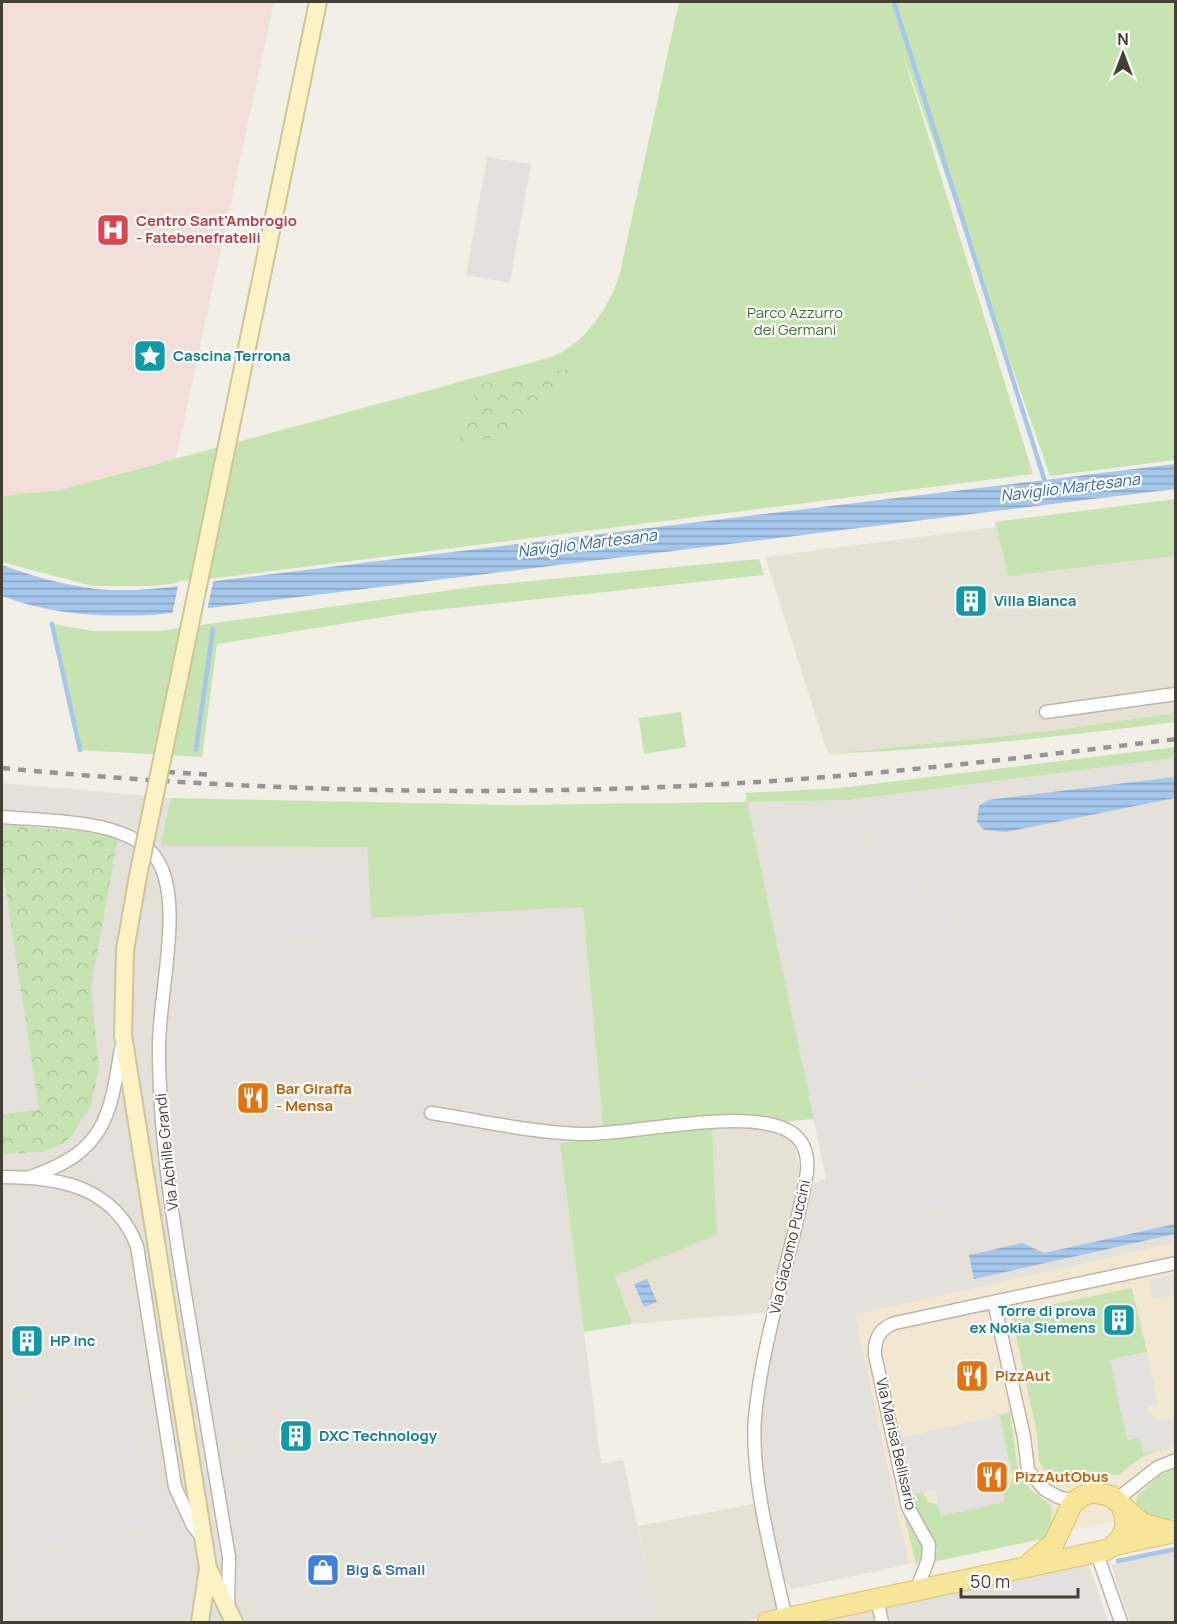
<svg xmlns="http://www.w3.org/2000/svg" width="1177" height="1624" font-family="Manrope,sans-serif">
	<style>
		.residential { fill: #e5e1d4 }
		.commercial { fill: #f2e8d2 }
		.industrial { fill: #e4e0da }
		.medical { fill: #f2dfda }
		.green { fill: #c7e3b1 }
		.forest { fill: url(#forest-crowns) }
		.parking { fill: #e3e1dd }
		.water { fill: url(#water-rules) }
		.pier { fill: #f1efe6 }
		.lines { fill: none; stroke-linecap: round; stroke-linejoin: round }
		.stream { stroke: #a5c7eb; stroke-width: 4.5 }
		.minor-casing { stroke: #bcb7a9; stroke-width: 15 }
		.secondary-casing { stroke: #cec598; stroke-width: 20 }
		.primary-casing { stroke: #dbc46a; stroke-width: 22 }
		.minor { stroke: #fff; stroke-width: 12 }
		.secondary { stroke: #fbf3c6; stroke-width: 16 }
		.primary { stroke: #f7e699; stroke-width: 20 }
		.rail { stroke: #959595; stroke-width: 4.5; stroke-dasharray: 8 8; stroke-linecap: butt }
		.secondary-bridge-casing { stroke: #cec598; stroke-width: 20; stroke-linecap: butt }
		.secondary-bridge { stroke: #fbf3c6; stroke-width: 16 }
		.labels { text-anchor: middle; stroke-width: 4.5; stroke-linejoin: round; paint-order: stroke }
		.health-label { font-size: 15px; font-weight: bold; fill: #be3a42; stroke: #fff; text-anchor: start }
		.park-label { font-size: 15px; fill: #40712d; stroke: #fff }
		.culture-label { font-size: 15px; font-weight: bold; fill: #0d838f; stroke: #fff; text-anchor: start }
		.food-label { font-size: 15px; font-weight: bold; fill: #c56008; stroke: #fff; text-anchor: start }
		.street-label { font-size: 15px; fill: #443f35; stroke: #fff }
		.shop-label { font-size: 15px; font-weight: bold; fill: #366cbe; stroke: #fff; text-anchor: start }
		.water-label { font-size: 16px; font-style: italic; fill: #366ca8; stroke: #fff }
	</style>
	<defs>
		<pattern id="forest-crowns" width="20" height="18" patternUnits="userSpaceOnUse" patternTransform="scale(1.5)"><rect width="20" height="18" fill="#c7e3b1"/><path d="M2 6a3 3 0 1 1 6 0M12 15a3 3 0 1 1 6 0" fill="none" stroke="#acc499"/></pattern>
		<pattern id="water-rules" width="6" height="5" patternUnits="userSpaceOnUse" patternTransform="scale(1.5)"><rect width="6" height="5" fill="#a5c7eb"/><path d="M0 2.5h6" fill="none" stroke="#88a3bf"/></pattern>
	</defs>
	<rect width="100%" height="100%" fill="#f1efe6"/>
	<path class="residential" d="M996 527 1010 576 1175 556V713L1042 732 828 754 765 557Z
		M725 1126 785 1132 794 1141 801 1177 771 1312 632 1324 615 1276 717 1235 712 1128Z
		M758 1503 781 1614 742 1622H659L638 1526Z
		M1175 1550V1622H1130L1111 1565Z
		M887 1605 891 1622H805Z"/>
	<path class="commercial" d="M1175 1243V1509L909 1564 855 1315Z"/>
	<path class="industrial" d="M1175 758V1243L855 1315 909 1564 792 1589 781 1576 766 1495 759 1449 760 1417 766 1376 810 1184 826 1179 747 802 850 800Z
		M2 783 171 798 160 846 367 847 371 918 583 907 604 1138 560 1143 601 1464 623 1460 659 1622H2Z
		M1175 1274V1295L1153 1300 1149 1280Z
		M1088 1561 1108 1622H891L887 1605Z"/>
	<path class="medical" d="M2 2H274L176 458 60 490 2 496Z"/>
	<path class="green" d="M679 2H1175V460L1050 476 902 51 1033 474 154 586H92L2 562V496L60 490 548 358C582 348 608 309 619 277Z
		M1175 499V556L1009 576 995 522Z
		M759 559 764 575 415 612 217 644 202 757 80 750 52 624 93 631H159L479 586Z
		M681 712 686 747 644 754 639 718Z
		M1175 713V722C1060 737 945 749 828 754L1042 732Z
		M1175 747V758L849 800 747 802 814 1119 712 1128 717 1235 615 1276 632 1324 584 1332 560 1143 604 1138 583 907 371 918 367 847 160 846 171 798 514 805 746 802V793L840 788Z
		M1132 1288 1147 1352 1111 1360 1127 1440 1140 1437 1143 1453 1175 1446 1145 1455 1118 1475 1088 1473 1062 1483 1048 1475 1039 1461 1037 1434 1012 1317 1019 1311Z
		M1010 1412 1017 1464 1021 1477 1030 1489 1052 1506 1051 1530 1047 1538 933 1562C939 1533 916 1520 912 1494L923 1492 928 1502 939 1505 941 1515 1008 1489 1013 1477 999 1415Z
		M1175 1468V1519L1164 1521 1142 1514 1136 1502 1137 1496 1159 1476Z
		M902 1506 922 1543V1558L916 1565Z"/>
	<path class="forest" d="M571 369 527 420 497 436 457 446 479 384Z
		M2 825 108 834 118 838 91 987 99 1069 91 1105 71 1137 61 1145 40 1152 2 1154V1115L39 1109 2 865Z"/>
	<path class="parking" d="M487 157 531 164 510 283 466 275Z
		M958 788 969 843 930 851 927 835 910 839 921 896 884 904 868 826 892 821 888 802Z
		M347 853 353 932 192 945 185 863Z
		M948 905 978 1040 973 1067 821 1101 785 944Z
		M975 1118 979 1138 1001 1133 1005 1151 891 1175 887 1157 903 1153 899 1134Z
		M999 1158 988 1197 905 1215 917 1174Z
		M874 1167 882 1207 870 1210 862 1170Z
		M1147 1352 1158 1405 1147 1407V1410L1158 1420 1175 1418 1176 1445 1143 1453 1140 1438 1127 1440 1110 1360Z
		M218 1374 248 1532 225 1536 199 1378Z
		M121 1380 151 1524 2 1556V1405Z
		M999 1415 1012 1473 999 1476 1005 1502 941 1516 935 1490 912 1494 900 1438Z
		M1077 1564 1085 1593 1004 1617 994 1581Z"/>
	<path class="water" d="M1175 464V489L153 615C101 617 51 615 2 596V565C31 576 64 585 96 589 143 594 194 583 240 578Z
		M1175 777V798L1006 832 984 830 977 822 979 806 988 800Z
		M1175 1224V1234L974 1279 969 1255 1022 1243 1044 1253Z
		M647 1279 657 1302 644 1307 634 1284Z"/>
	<path class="pier" d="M214 578 207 611 172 616 179 581Z"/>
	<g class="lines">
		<path class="stream" d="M894 2 1046 485
			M52 624 80 750
			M196 749 213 629
			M1118 1561 1176 1549"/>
		<defs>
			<path id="minor" d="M1046 712 1176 694
				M2 817C45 821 133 818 158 861 184 904 158 998 159 1049 159 1136 173 1221 187 1306 201 1390 215 1474 229 1557L228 1608
				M431 1113C478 1120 534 1133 581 1134 631 1136 762 1102 797 1137 806 1146 808 1160 807 1172 793 1254 763 1333 755 1417 750 1477 773 1559 786 1619
				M2 1177C59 1177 114 1186 137 1246L175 1487 193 1526 203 1538
				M30 1177C104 1152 110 1119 121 1048
				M994 1302 1024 1437 1028 1470 1044 1489 1058 1497 1074 1501
				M1116 1500 1158 1467 1176 1460
				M1096 1551 1121 1622
				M916 1591 928 1560 929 1545 908 1507 875 1355C874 1339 880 1328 895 1323L1176 1263
				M877 1599 882 1622"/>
			<path id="secondary" d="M210 528 318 2
				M138 876 125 950 123 1035 208 1568 200 1622
				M208 1568 234 1622"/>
			<path id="primary" d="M1115 1545 1170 1533
				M1029 1564 1054 1543 1073 1502 1090 1492 1111 1496 1143 1524 1175 1532
				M768 1622 1106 1550C1123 1542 1130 1525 1122 1508"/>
		</defs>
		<use href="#minor" class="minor-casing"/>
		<use href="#secondary" class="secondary-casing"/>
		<use href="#primary" class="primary-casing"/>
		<use href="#minor" class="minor"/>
		<use href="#secondary" class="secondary"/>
		<use href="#primary" class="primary"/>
		<path class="rail" d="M2 768C253 792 506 798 758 782 898 773 1037 756 1176 739
			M151 771 214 775"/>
		<defs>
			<path id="secondary-bridge" d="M138 876 210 528"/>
		</defs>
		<use href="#secondary-bridge" class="secondary-bridge-casing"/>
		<use href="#secondary-bridge" class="secondary-bridge"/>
	</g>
	<defs>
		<symbol id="hospital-square" viewBox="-11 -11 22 22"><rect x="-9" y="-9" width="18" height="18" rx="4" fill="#e0444e" stroke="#fff"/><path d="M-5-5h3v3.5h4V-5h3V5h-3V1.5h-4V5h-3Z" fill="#fff"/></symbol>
		<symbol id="sight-square" viewBox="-11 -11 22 22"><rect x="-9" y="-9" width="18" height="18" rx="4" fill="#0f9aa8" stroke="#fff"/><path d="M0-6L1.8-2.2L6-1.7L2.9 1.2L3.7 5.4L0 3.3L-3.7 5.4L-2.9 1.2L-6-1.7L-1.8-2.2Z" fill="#fff"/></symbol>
		<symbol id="building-square" viewBox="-11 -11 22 22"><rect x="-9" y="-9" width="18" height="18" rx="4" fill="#0f9aa8" stroke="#fff"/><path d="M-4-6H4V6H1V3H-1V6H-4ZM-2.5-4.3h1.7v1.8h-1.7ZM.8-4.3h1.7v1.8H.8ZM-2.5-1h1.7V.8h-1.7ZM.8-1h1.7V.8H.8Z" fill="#fff"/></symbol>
		<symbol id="restaurant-square" viewBox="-11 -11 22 22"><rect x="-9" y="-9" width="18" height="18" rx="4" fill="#e8710a" stroke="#fff"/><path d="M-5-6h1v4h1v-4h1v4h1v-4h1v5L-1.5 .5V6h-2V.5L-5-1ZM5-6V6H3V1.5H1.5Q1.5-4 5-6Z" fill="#fff"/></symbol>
		<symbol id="shop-square" viewBox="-11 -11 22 22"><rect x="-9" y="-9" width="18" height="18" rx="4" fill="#3f7fe0" stroke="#fff"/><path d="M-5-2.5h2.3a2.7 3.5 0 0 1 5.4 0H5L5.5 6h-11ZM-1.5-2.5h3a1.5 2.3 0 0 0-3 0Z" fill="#fff"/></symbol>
	</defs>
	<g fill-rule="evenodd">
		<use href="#hospital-square" x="94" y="211" width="38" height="38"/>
		<use href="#sight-square" x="131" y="337" width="38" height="38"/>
		<use href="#building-square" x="952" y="582" width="38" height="38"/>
		<use href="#restaurant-square" x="234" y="1079" width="38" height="38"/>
		<use href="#building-square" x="1100" y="1301" width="38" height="38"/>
		<use href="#building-square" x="8" y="1322" width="38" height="38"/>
		<use href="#restaurant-square" x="953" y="1357" width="38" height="38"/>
		<use href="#building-square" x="277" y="1417" width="38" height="38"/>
		<use href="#restaurant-square" x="973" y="1458" width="38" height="38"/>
		<use href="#shop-square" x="304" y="1551" width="38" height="38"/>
	</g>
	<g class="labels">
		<g class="health-label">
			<text x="136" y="226">Centro Sant'Ambrogio<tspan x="136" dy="17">- Fatebenefratelli</tspan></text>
		</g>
		<g class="park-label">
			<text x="795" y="318">Parco Azzurro<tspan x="795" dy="17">dei Germani</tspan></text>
		</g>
		<g class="culture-label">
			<text x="173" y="361">Cascina Terrona</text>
			<text x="994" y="606">Villa Bianca</text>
			<text x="1096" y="1316" text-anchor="end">Torre di prova<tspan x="1096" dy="17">ex Nokia Siemens</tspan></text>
			<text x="50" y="1346">HP inc</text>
			<text x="319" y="1441">DXC Technology</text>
		</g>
		<g class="food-label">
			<text x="276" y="1094">Bar Giraffa<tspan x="276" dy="17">- Mensa</tspan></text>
			<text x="995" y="1381">PizzAut</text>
			<text x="1015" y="1482">PizzAutObus</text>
		</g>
		<g class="street-label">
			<text transform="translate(167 1152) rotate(-96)" y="5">Via Achille Grandi</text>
			<text transform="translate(790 1247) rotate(-77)" y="5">Via Giacomo Puccini</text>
			<text transform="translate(896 1444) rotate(77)" y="5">Via Marisa Bellisario</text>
		</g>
		<g class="shop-label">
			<text x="346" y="1575">Big &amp; Small</text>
		</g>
		<g class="water-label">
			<text transform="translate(1070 487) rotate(-7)" y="6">Naviglio Martesana</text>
			<text transform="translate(587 543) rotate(-7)" y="6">Naviglio Martesana</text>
		</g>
	</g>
	<rect width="1177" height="1624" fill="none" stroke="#443f35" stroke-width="6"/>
	<g transform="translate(1123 54)" stroke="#ffffff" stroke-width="4.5" paint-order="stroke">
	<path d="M0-4.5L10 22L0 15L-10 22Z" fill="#443f35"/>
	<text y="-9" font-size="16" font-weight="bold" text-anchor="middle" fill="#443f35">N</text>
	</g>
	<path d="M961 1588v9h117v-9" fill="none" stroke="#443f35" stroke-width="3"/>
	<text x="970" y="1588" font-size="18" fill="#443f35" stroke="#ffffff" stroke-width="4.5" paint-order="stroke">50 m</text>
</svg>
